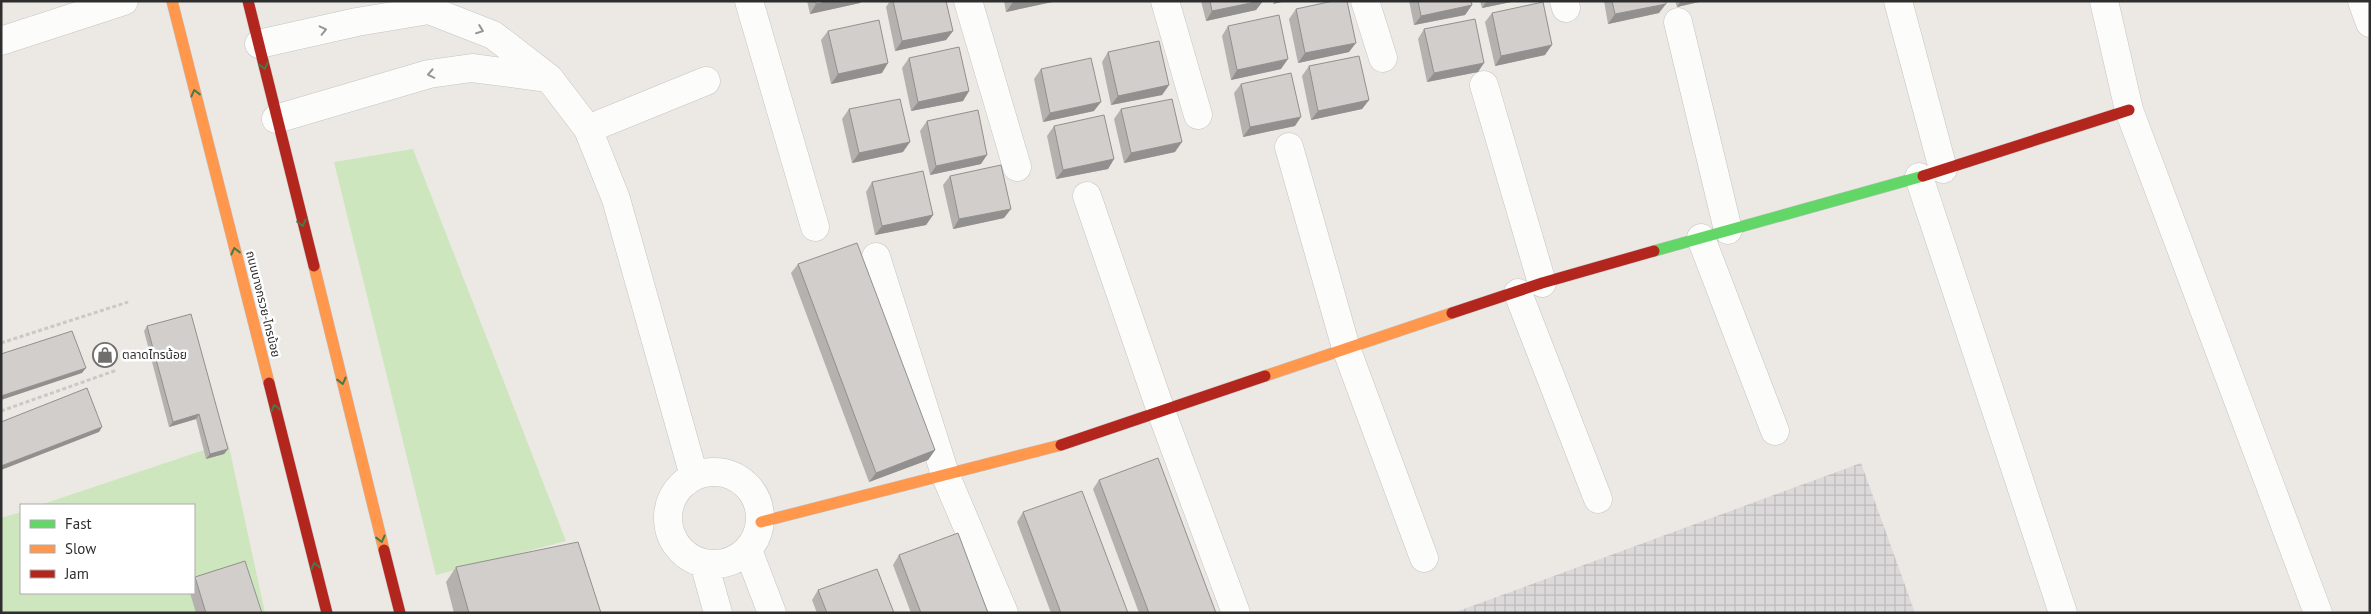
<svg xmlns="http://www.w3.org/2000/svg" width="2371" height="614" font-family="'PT Sans','Noto Sans Thai',sans-serif">
	<style>
		.industrial { fill: url(#industrial-grid) }
		.grass { fill: #cee6be }
		.lines { fill: none; stroke-linecap: round; stroke-linejoin: round }
		.street-casing { stroke: #c5c4c5; stroke-width: 29 }
		.fast-casing { stroke: #c5c4c5; stroke-width: 12 }
		.slow-casing { stroke: #c5c4c5; stroke-width: 12 }
		.jam-casing { stroke: #c5c4c5; stroke-width: 12 }
		.path { stroke: #c9c9c8; stroke-width: 3; stroke-dasharray: 4 2.5; stroke-linecap: butt }
		.street { stroke: #fcfcfb; stroke-width: 28 }
		.fast { stroke: #63d668; stroke-width: 11 }
		.slow { stroke: #ff974d; stroke-width: 11 }
		.jam { stroke: #b3261e; stroke-width: 11 }
		.wall { fill: #b4b1af }
		.shaded-wall { fill: #92908e }
		.building { fill: #d1cecb; stroke: #92908e }
		.oneway { stroke: #959594 }
		.oneway2 { stroke: #467a48 }
		.labels { text-anchor: middle; stroke-width: 5; stroke-linejoin: round; paint-order: stroke }
		.street-label { font-size: 12px; fill: #2e2e2e; stroke: #fff }
		.poi-label { font-size: 12px; fill: #2e2e2e; stroke: #fff; text-anchor: start }
	</style>
	<defs>
		<pattern id="industrial-grid" width="8" height="8" patternUnits="userSpaceOnUse" patternTransform="scale(1.25)"><rect width="8" height="8" fill="#dcd9db"/><path d="M0 4h8M4 0v8" fill="none" stroke="#bdbbbc"/></pattern>
	</defs>
	<rect width="100%" height="100%" fill="#ece8e4"/>
	<path class="industrial" d="M1861 463 1915 613H1453Z"/>
	<path class="grass" d="M413 149 566 541 436 575 334 162Z
		M228 442 265 613H1V518L21 512V593H194V505H40Z"/>
	<g class="lines">
		<defs>
			<path id="street" d="M749 1 815 227
				M968 1 1017 167
				M1165 1 1198 115
				M1365 1 1383 58
				M1564 1 1566 8
				M1898 1 1943 169
				M2104 1 2129 110 2318 613
				M2362 1 2370 23
				M1678 22 1728 230
				M1 41 124 1
				M259 44 357 22 429 10 493 35 549 78 588 129 616 199 694 476
				M1484 85 1542 283
				M276 119 429 74 472 68 548 78
				M588 129 706 81
				M1289 147 1346 348 1424 558
				M1919 177 2063 613
				M1087 196 1161 411 1236 613
				M1701 238 1775 431
				M876 257 945 474 1004 613
				M1518 293 1598 499
				M668 518a46 46 0 1 1 92 0a46 46 0 1 1-92 0Z
				M748 550 772 613
				M704 563 718 613"/>
			<path id="fast" d="M1654 251 1923 176"/>
			<path id="slow" d="M172 1 269 383
				M314 266 384 550
				M1265 376 1452 313
				M761 522 1061 445"/>
			<path id="jam" d="M248 1 314 266
				M1923 176 2129 110
				M1452 313 1542 283 1654 251
				M269 383 327 613
				M1061 445 1265 376
				M384 550 400 613"/>
		</defs>
		<use href="#street" class="street-casing"/>
		<use href="#fast" class="fast-casing"/>
		<use href="#slow" class="slow-casing"/>
		<use href="#jam" class="jam-casing"/>
		<path class="path" d="M1 343 128 302
			M1 411 117 370"/>
		<use href="#street" class="street"/>
		<use href="#fast" class="fast"/>
		<use href="#slow" class="slow"/>
		<use href="#jam" class="jam"/>
	</g>
	<path class="wall" d="M807 1H862L860 3 810 14Z
		M890 1H946L953 31 946 40 895 51 886 7Z
		M1004 1H1057L1006 12Z
		M1201 1H1263L1256 10 1206 21Z
		M1409 1H1471L1472 5 1465 15 1414 25Z
		M1480 1H1516L1482 8Z
		M1604 1H1666L1659 13 1608 24Z
		M1675 1H1703L1677 7Z
		M1296 9 1349 52 1298 63 1289 19Z
		M1492 13 1545 55 1495 66 1485 22Z
		M1228 26 1281 69 1231 80 1222 36Z
		M1424 29 1478 72 1427 82 1418 39Z
		M828 31 882 73 831 84 821 40Z
		M1108 52 1169 85 1162 95 1111 105 1102 62Z
		M909 58 969 91 963 101 911 111 902 68Z
		M1309 66 1369 100 1362 109 1311 120 1302 76Z
		M1041 69 1094 111 1043 122 1034 79Z
		M1241 84 1295 126 1243 137 1234 93Z
		M849 109 903 152 852 163 842 119Z
		M1121 109 1175 152 1124 163 1114 119Z
		M927 121 981 164 930 175 920 131Z
		M1054 126 1114 159 1108 169 1056 179 1047 136Z
		M950 176 1004 218 953 229 943 185Z
		M872 182 933 215 926 225 875 235 866 192Z
		M798 264 935 450 928 460 869 482 791 273Z
		M147 326 228 449 224 454 206 459 196 419 169 427 144 331Z
		M1099 480 1216 613H1139L1093 489Z
		M1023 512 1128 613H1051L1017 522Z
		M899 555 988 613H911L893 565Z
		M456 567 601 613H454L446 582Z
		M195 577 262 613H196L190 593H194V579Z
		M818 590 894 613H817L812 600Z"/>
	<path class="shaded-wall" d="M831 1H862L860 3 810 14 816 4Z
		M1017 1H1057L1006 12 1013 2Z
		M1260 1H1263L1256 10 1206 21 1212 11Z
		M1275 1H1286L1273 4Z
		M1487 1H1516L1482 8Z
		M1681 1H1703L1677 7Z
		M1666 4 1659 13 1608 24 1615 14Z
		M1472 5 1465 15 1414 25 1421 16Z
		M953 31 946 40 895 51 902 41Z
		M1356 43 1349 52 1298 63 1305 53Z
		M1552 45 1545 55 1495 66 1501 56Z
		M1288 59 1281 69 1231 80 1237 70Z
		M888 63 882 73 831 84 838 74Z
		M1484 63 1478 72 1427 82 1434 73Z
		M1169 85 1162 95 1111 105 1118 96Z
		M969 91 963 101 911 111 918 102Z
		M1369 100 1362 109 1311 120 1318 111Z
		M1101 102 1094 111 1043 122 1050 113Z
		M1301 117 1295 126 1243 137 1250 127Z
		M910 142 903 152 852 163 859 153Z
		M1182 142 1175 152 1124 163 1131 153Z
		M987 155 981 164 930 175 936 166Z
		M1114 159 1108 169 1056 179 1063 170Z
		M1011 209 1004 218 953 229 959 219Z
		M933 215 926 225 875 235 882 226Z
		M86 368 82 373 1 400V396Z
		M199 414 196 419 169 427 173 422Z
		M102 427 99 432 1 470V466Z
		M228 449 224 454 206 459 210 454Z
		M935 450 928 460 869 482 876 473Z"/>
	<path class="building" d="M816 1H831L816 4Z
		M893 1H946L953 31 902 41Z
		M1210 1H1260L1212 11Z
		M1333 1H1347L1356 43 1305 53 1296 9Z
		M1418 1H1471L1472 5 1421 16Z
		M1612 1H1666V4L1615 14Z
		M1543 2 1552 45 1501 56 1492 13Z
		M1279 15 1288 59 1237 70 1228 26Z
		M1475 19 1484 63 1434 73 1424 29Z
		M879 20 888 63 838 74 828 31Z
		M1159 41 1169 85 1118 96 1108 52Z
		M959 47 969 91 918 102 909 58Z
		M1359 56 1369 100 1318 111 1309 66Z
		M1091 58 1101 102 1050 113 1041 69Z
		M1291 73 1301 117 1250 127 1241 84Z
		M900 99 910 142 859 153 849 109Z
		M1172 99 1182 142 1131 153 1121 109Z
		M978 110 987 155 936 166 927 121Z
		M1104 115 1114 159 1063 170 1054 126Z
		M1001 165 1011 209 959 219 950 176Z
		M923 171 933 215 882 226 872 182Z
		M857 243 935 450 876 473 798 264Z
		M191 314 228 449 210 454 199 414 173 422 147 326Z
		M72 331 86 368 1 396V354Z
		M87 388 102 427 1 466V422Z
		M1158 458 1216 613H1149L1099 480Z
		M1082 491 1128 613H1061L1023 512Z
		M958 533 988 613H921L899 555Z
		M578 542 601 613H469L456 567Z
		M245 561 262 613H206L195 577Z
		M877 569 894 613H827L818 590Z"/>
	<defs><path id="oneway-chevron" d="M-2-3.5L2.5 0L-2 3.5" fill="none" stroke-width="1.6" stroke-linecap="round" stroke-linejoin="round" transform="scale(1.25)"/></defs>
	<g class="oneway">
		<use href="#oneway-chevron" transform="translate(323 30) rotate(-13)"/>
		<use href="#oneway-chevron" transform="translate(480 30) rotate(21)"/>
		<use href="#oneway-chevron" transform="translate(431 74) rotate(169)"/>
	</g>
	<g class="oneway2">
		<use href="#oneway-chevron" transform="translate(264 66) rotate(77)"/>
		<use href="#oneway-chevron" transform="translate(195 93) rotate(-104)"/>
		<use href="#oneway-chevron" transform="translate(302 223) rotate(76)"/>
		<use href="#oneway-chevron" transform="translate(235 251) rotate(-104)"/>
		<use href="#oneway-chevron" transform="translate(342 381) rotate(76)"/>
		<use href="#oneway-chevron" transform="translate(275 408) rotate(-104)"/>
		<use href="#oneway-chevron" transform="translate(381 539) rotate(76)"/>
		<use href="#oneway-chevron" transform="translate(315 566) rotate(-104)"/>
	</g>
	<defs>
		<symbol id="shop-ring" viewBox="-11 -11 22 22"><circle r="9.5" fill="#fff" stroke="#706f6e" stroke-width="1.5"/><path d="M-5-2.5h2.3a2.7 3.5 0 0 1 5.4 0H5L5.5 6h-11ZM-1.5-2.5h3a1.5 2.3 0 0 0-3 0Z" fill="#706f6e"/></symbol>
	</defs>
	<g fill-rule="evenodd">
		<use href="#shop-ring" x="91" y="341" width="28" height="28"/>
	</g>
	<g class="labels">
		<g class="street-label">
			<text transform="translate(263 304) rotate(76)" y="4">ถนนบางกรวย-ไทรน้อย</text>
		</g>
		<g class="poi-label">
			<text x="122" y="359">ตลาดไทรน้อย</text>
		</g>
	</g>
	<rect width="2371" height="614" fill="none" stroke="#2e2e2e" stroke-width="5"/>
	<rect x="20" y="504" width="175" height="90" fill="#ffffff" stroke="#ababab"/>
	<rect x="30" y="520" width="25" height="8" fill="#63d668" stroke="#ababab"/>
	<text x="65" y="529" font-size="15" fill="#2e2e2e">Fast</text>
	<rect x="30" y="545" width="25" height="8" fill="#ff974d" stroke="#ababab"/>
	<text x="65" y="554" font-size="15" fill="#2e2e2e">Slow</text>
	<rect x="30" y="570" width="25" height="8" fill="#b3261e" stroke="#ababab"/>
	<text x="65" y="579" font-size="15" fill="#2e2e2e">Jam</text>
</svg>
